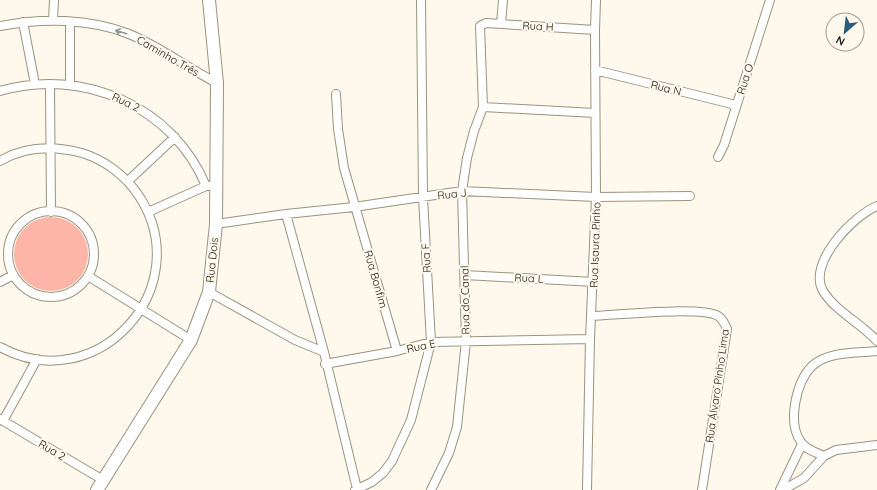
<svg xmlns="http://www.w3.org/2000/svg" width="877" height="490" font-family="Quicksand,sans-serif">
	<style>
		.green { fill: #fcb5a7 }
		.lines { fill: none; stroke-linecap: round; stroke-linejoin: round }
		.street-casing { stroke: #9a937f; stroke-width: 10 }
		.secondary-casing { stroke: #9a937f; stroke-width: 14 }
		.street { stroke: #fff; stroke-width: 8 }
		.secondary { stroke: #fff; stroke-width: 12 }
		.oneway { stroke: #979692 }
		.labels { text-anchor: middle; stroke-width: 4; stroke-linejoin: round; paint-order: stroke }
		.street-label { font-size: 11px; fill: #17150d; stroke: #fef9ec }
	</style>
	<rect width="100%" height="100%" fill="#fef9ec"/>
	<path class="green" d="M14 254a37 37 0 1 1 74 0a37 37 0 1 1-74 0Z"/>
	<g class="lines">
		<defs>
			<path id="street" d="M53 20 54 0
				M23 22 35 84
				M501 24 503 0
				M0 26C42 18 89 18 129 34 161 47 187 68 217 83
				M595 70 736 105
				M50 84 51 212
				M70 85V22
				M0 91C82 67 173 106 206 186H217
				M336 94 338 129 344 168 397 351
				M483 107 595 113
				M718 157 724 145 770 0
				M0 161C25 146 55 146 82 153 105 160 126 176 139 196 199 288 96 400 0 347
				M128 181 175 137
				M877 206C853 216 807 263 823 291 836 312 861 323 877 341
				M8 254a43 43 0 1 1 86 0a43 43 0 1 1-86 0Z
				M148 212 206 186
				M286 214 324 352 357 489
				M216 224 286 214 354 207 462 191 596 197 690 196
				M465 275 594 282
				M88 276 191 340
				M0 282 13 275
				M209 292 295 340 324 352
				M592 316C616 315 701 306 718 316 723 319 725 324 727 329L702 490
				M325 364 397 351 431 342 590 339
				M0 419 103 480
				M3 421 37 359
				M824 456C817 453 805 449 801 442 787 423 796 382 812 366 828 351 857 353 877 351
				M355 490 372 482 383 473 392 461 411 420 431 342 423 197 421 0
				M431 490 449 453 457 427 466 341 462 191 467 158 474 131 483 107 480 26 486 23 595 30
				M587 490 590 339 596 197 595 30 596 0
				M780 490 802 444
				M783 490 804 478 824 456 836 450 877 445"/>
			<path id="secondary" d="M97 490 191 340 209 292 216 224 217 83 209 0"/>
		</defs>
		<use href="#street" class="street-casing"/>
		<use href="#secondary" class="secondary-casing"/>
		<use href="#street" class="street"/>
		<use href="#secondary" class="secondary"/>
	</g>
	<defs><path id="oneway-shaft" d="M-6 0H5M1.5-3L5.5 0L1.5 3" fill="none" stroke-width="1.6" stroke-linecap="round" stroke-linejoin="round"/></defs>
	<use class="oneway" href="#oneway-shaft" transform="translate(121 32) rotate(-164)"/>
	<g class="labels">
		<g class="street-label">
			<text transform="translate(538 26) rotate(3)" y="4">Rua H</text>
			<text transform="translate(168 56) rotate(30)" y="4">Caminho Três</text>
			<text transform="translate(745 79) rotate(-72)" y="4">Rua O</text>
			<text transform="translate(666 88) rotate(14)" y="4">Rua N</text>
			<text transform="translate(126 102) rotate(26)" y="4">Rua 2</text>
			<text transform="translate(452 194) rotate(-6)" y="4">Rua J</text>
			<text transform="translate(595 245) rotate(-88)" y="4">Rua Isaura Pinho</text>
			<text transform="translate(426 258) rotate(-93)" y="4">Rua F</text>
			<text transform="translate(212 260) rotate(-84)" y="4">Rua Dois</text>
			<text transform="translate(529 278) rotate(3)" y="4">Rua L</text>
			<text transform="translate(376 279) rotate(74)" y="4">Rua Bonfim</text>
			<text transform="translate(465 300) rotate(-91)" y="4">Rua do Canal</text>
			<text transform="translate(421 346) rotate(-12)" y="4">Rua E</text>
			<text transform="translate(717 386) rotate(-82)" y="4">Rua Álvaro Pinho Lima</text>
			<text transform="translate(52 450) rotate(31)" y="4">Rua 2</text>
		</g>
	</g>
	<g transform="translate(845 32) rotate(208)"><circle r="19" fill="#fef9ec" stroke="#a29e93"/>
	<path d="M0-3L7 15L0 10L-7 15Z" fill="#2e5c7b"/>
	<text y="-6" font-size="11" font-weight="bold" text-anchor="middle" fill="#17150d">N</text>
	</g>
</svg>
